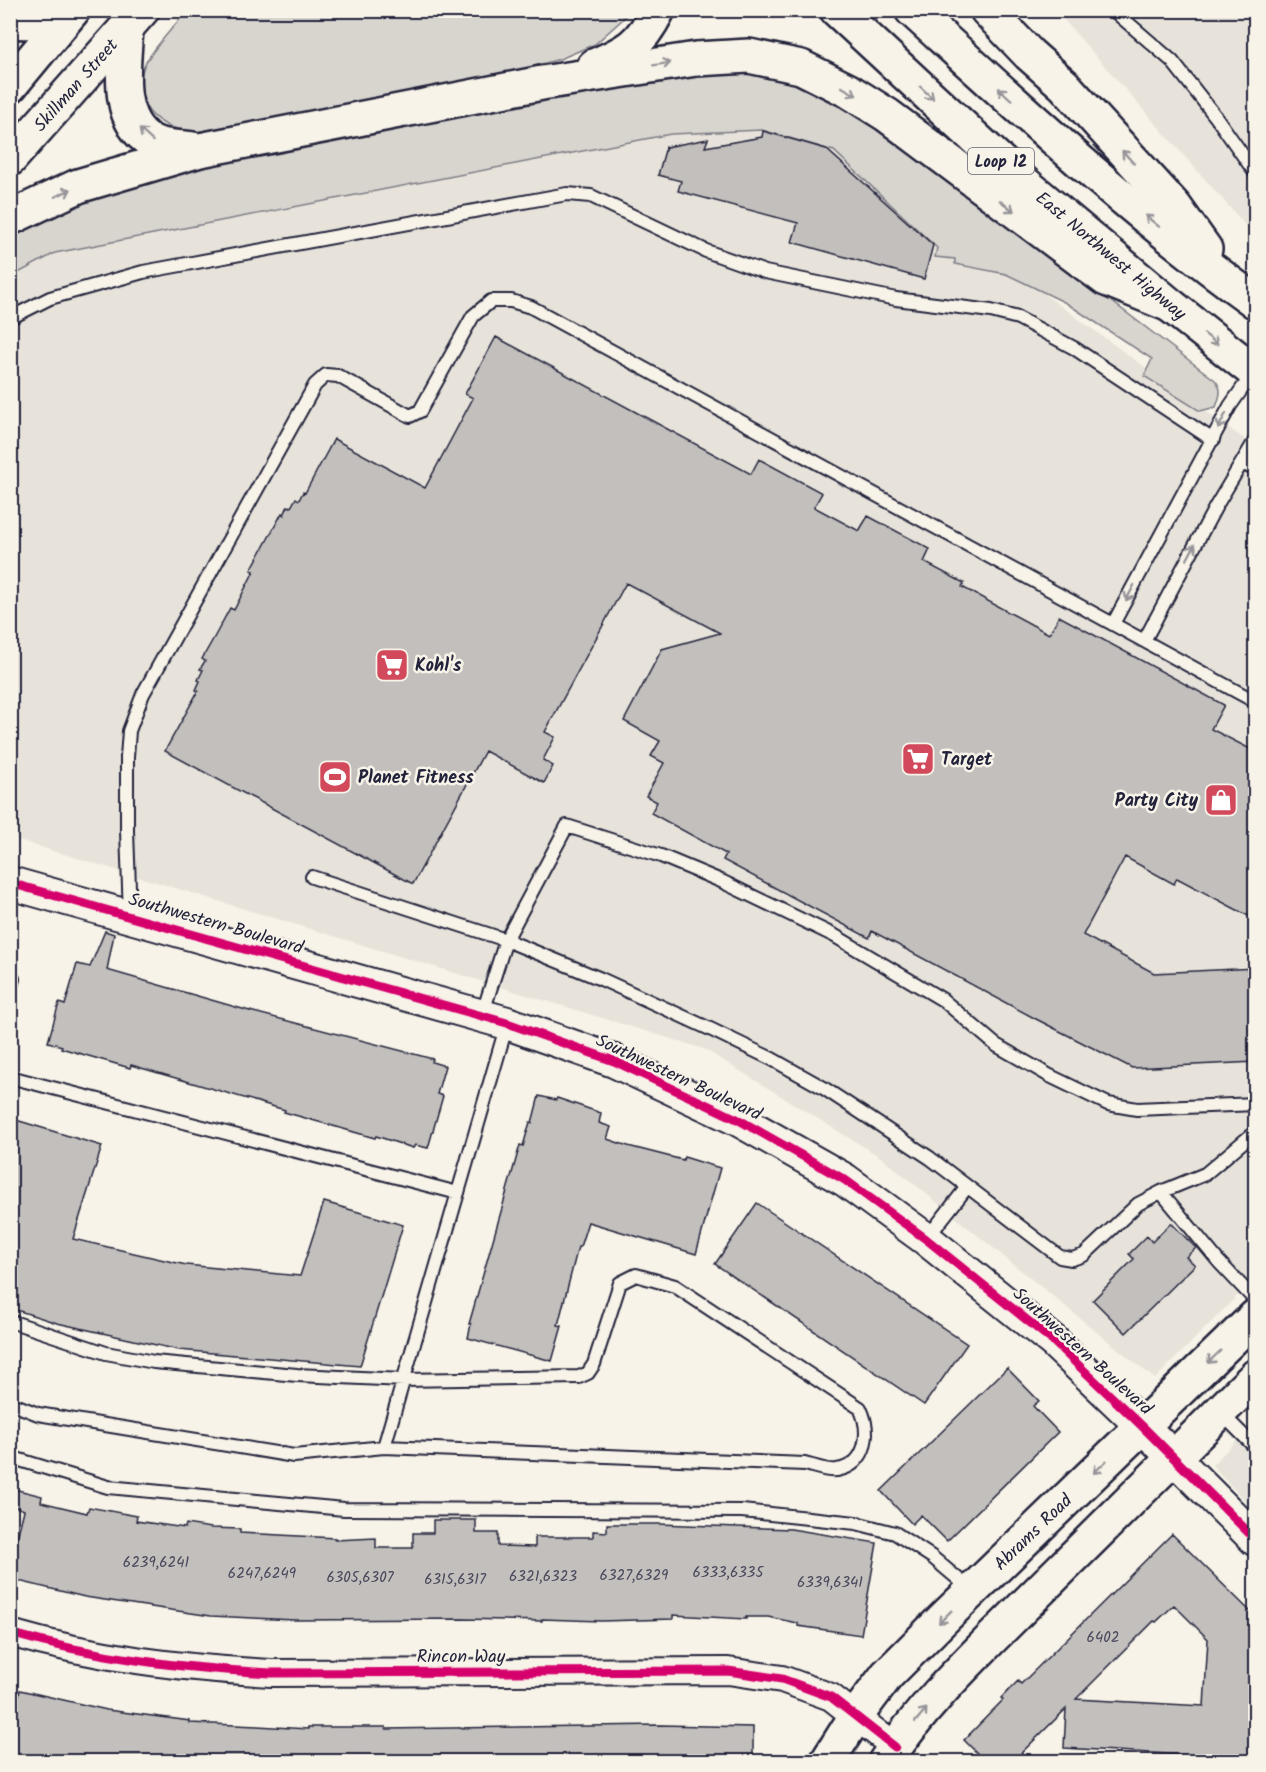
<svg xmlns="http://www.w3.org/2000/svg" width="1266" height="1772" font-family="Kalam,sans-serif">
	<style>
		.built { fill: #e7e3db }
		.green { fill: #d8d5cf; stroke: #7d7c85; stroke-width: 1.5 }
		.building { fill: #c2bfbd; stroke: #22223b; stroke-width: 1.5; fill-rule: evenodd }
		.lines { fill: none; stroke-linecap: round; stroke-linejoin: round }
		.service-casing { stroke: #22223b; stroke-width: 16 }
		.minor-casing { stroke: #22223b; stroke-width: 30 }
		.tertiary-casing { stroke: #22223b; stroke-width: 36 }
		.secondary-casing { stroke: #22223b; stroke-width: 38 }
		.primary-casing { stroke: #22223b; stroke-width: 38 }
		.service { stroke: #f7f3e8; stroke-width: 12 }
		.minor { stroke: #f7f3e8; stroke-width: 26 }
		.tertiary { stroke: #f7f3e8; stroke-width: 32 }
		.secondary { stroke: #f7f3e8; stroke-width: 33 }
		.primary { stroke: #f7f3e8; stroke-width: 33 }
		.cycleway-casing { stroke: #f7f3e8; stroke-width: 13 }
		.cycleway { stroke: #d6006c; stroke-width: 9 }
		.oneway { stroke: #97959a }
		.labels { text-anchor: middle; stroke-width: 5; stroke-linejoin: round; paint-order: stroke }
		.number-label { font-size: 15px; fill: #4a495c }
		.shield { fill: #f7f3e8; stroke: #62616f; stroke-width: 1.5 }
		.shield-label { font-size: 16px; font-weight: bold; fill: #22223b }
		.street-label { font-size: 18px; fill: #22223b; stroke: #f7f3e8 }
		.poi-label { font-size: 18px; font-weight: bold; fill: #22223b; stroke: #f7f3e8; text-anchor: start }
	</style>
	<rect width="100%" height="100%" fill="#f7f3e8"/>
	<filter id="ink" filterUnits="userSpaceOnUse"><feTurbulence type="fractalNoise" baseFrequency=".0167" numOctaves="2"/><feDisplacementMap in="SourceGraphic" scale="12" xChannelSelector="R" yChannelSelector="G"/><feConvolveMatrix kernelMatrix="1 2 1 2 8 2 1 2 1" color-interpolation-filters="sRGB"/></filter>
	<g filter="url(#ink)">
		<path class="built" d="M1056 11H1255V236Z
			M762 130 847 151 1255 447V1278L1155 1379 882 1158 704 1049 11 838 10 277 55 253 671 134Z
			M1255 1422V1512L1212 1465Z"/>
		<path class="green" d="M187 11H628L623 19 595 44 560 59 493 77 202 131C163 134 129 108 144 66 149 53 177 23 187 11Z
			M734 67 808 82 923 158 1215 380C1223 389 1220 396 1216 407L1200 411 1144 376 1152 359 1066 303 1006 274 955 264V259L935 257 937 248 834 151 762 130 671 134 55 253 11 277V235L37 219 137 174 657 73Z"/>
		<path class="building" d="M763 131 826 149 933 245 924 279 792 242 798 223 678 191 681 181 658 175 666 147 708 139 705 147 762 137Z
			M496 337 751 474 759 459 822 493 814 507 859 531 868 516 930 549 924 562 964 583 962 587 1049 634 1059 616 1224 705 1211 729 1256 752V920L1177 878 1174 884 1125 857 1083 935 1154 973 1256 968V1062L1132 1068 1036 1019 872 931 869 938 723 860 726 854 651 813 657 802 646 796 664 763 651 756 660 741 624 721 662 649 720 633 626 583 545 732 555 737 543 760 553 766 544 783 485 751 413 884 165 751 198 691 196 690 200 681 198 680 203 670 200 669 205 661 202 659 216 634 230 608 234 610 254 571 251 570 282 513 284 515 288 506 291 507 296 498 299 500 303 492 305 493 334 439 425 488 473 398 465 394Z
			M105 931 114 934 107 970 246 1010 433 1059 432 1062 445 1066 437 1094 443 1096 428 1148 415 1145 413 1148 376 1136 375 1138 284 1112 285 1110 131 1065 130 1068 61 1048 62 1046 48 1042 59 1003 65 1005 77 964 90 967Z
			M539 1096 556 1100 557 1098 601 1113 599 1123 611 1127 607 1139 628 1146 683 1160 684 1157 720 1168 696 1254 588 1222 580 1247H578L558 1325 562 1326 552 1361 468 1338 471 1324H469L520 1145 523 1146 530 1122 532 1123Z
			M16 1120 102 1146 73 1239 186 1265 300 1276 324 1202 403 1225 360 1366 179 1350 57 1323 10 1308V1138Z
			M757 1203 967 1344 924 1405 715 1264Z
			M1171 1223 1196 1248 1186 1257 1195 1265 1126 1333 1093 1300 1134 1259 1129 1254 1147 1236 1152 1242Z
			M1007 1368 1039 1401 1033 1406 1058 1432 947 1541 921 1515 912 1524 881 1491Z
			M10 1488 42 1496 41 1502 87 1513 89 1507 137 1516 136 1521 185 1528 186 1524 211 1528 240 1529V1533L335 1538V1540L376 1538V1548H413V1533H433V1520H476V1533H498V1546L535 1547V1537H593V1531L607 1532V1524H659L791 1529 877 1543 861 1635 798 1626V1623L768 1617H746V1619L673 1615V1619L601 1621 542 1619V1621L463 1619 295 1620 211 1616 85 1597 10 1579V1566L24 1510 10 1505Z
			M1172 1534 1256 1617V1669L1251 1761H1203V1756L1064 1748 1066 1709 1013 1761H985L964 1740 1003 1700 1001 1698 1018 1681 1021 1684ZM1174 1605 1208 1639 1204 1706 1076 1699 1154 1621 1156 1622Z
			M20 1690 107 1710 190 1721V1723L257 1726 308 1729V1727H386V1729L660 1725 753 1727V1761H10V1732Z"/>
		<g class="lines">
			<defs>
				<path id="service" d="M1113 10 1172 61 1216 117 1256 174
					M10 318 50 298 143 272 567 194 591 196 706 251 765 272 896 299 991 311 1018 318 1074 348 1213 440
					M1242 463 1256 470
					M1113 624 1230 406 1253 373
					M1144 641 1216 506 1256 439
					M312 877 506 940 601 979 710 1029 772 1059 822 1087 930 1158 1060 1257 1072 1259 1084 1255 1138 1204 1161 1192 1205 1174 1256 1131
					M130 916 127 831V757L129 731 143 694 315 385 326 375 338 376 410 416 420 411 473 316 491 301H511L531 307 1256 702
					M10 978 13 979 10 989
					M482 1015 506 940 567 826 661 856 721 881 835 936 943 1000 996 1045 1050 1076 1108 1104 1137 1109 1256 1104
					M10 1077 458 1193
					M1161 1192 1219 1262 1256 1301
					M927 1238 967 1187
					M10 1321 106 1353 154 1362 297 1375 404 1380 579 1377 588 1373 594 1364 620 1283 636 1275 675 1286 860 1408C871 1431 868 1465 837 1470 828 1472 814 1466 805 1464L384 1447
					M10 1403 38 1414 294 1456 384 1447 507 1024
					M1220 1412 1256 1448
					M10 1457 108 1487 344 1509 742 1511 856 1523 895 1533 932 1557 970 1589"/>
				<path id="minor" d="M10 1633C96 1658 182 1668 271 1673L728 1671 782 1679 831 1697 895 1747"/>
				<path id="tertiary" d="M10 883 507 1023 614 1061 739 1120 845 1180 926 1239 1053 1341 1142 1426 1256 1540"/>
				<g id="secondary">
					<path d="M10 86 73 10"/>
					<path id="s1" d="M10 159 142 10"/>
					<path id="s2" d="M827 1762 856 1716 887 1675 945 1617 1256 1316"/>
					<path d="M885 1762C924 1702 979 1652 1028 1602 1104 1526 1180 1451 1256 1376"/>
				</g>
				<g id="primary">
					<path id="s3" d="M837 10 1017 177 1170 305 1256 373"/>
					<path d="M912 10C1023 111 1133 214 1256 302"/>
					<path d="M987 10 1029 54 1064 85 1175 207 1205 249"/>
					<path d="M10 21C31 23 46 22 64 10"/>
					<path d="M126 29C124 64 114 120 151 141 163 148 179 147 193 149"/>
					<path d="M594 66C629 51 640 45 658 10"/>
					<path d="M10 218 78 186 200 150 542 83 696 59 749 56 801 67 849 91 887 115 1106 279 1170 305"/>
				</g>
			</defs>
			<use href="#service" class="service-casing"/>
			<use href="#minor" class="minor-casing"/>
			<use href="#tertiary" class="tertiary-casing"/>
			<use href="#secondary" class="secondary-casing"/>
			<use href="#primary" class="primary-casing"/>
			<use href="#service" class="service"/>
			<use href="#minor" class="minor"/>
			<use href="#tertiary" class="tertiary"/>
			<use href="#secondary" class="secondary"/>
			<use href="#primary" class="primary"/>
			<defs>
				<path id="cycleway" d="M10 883 507 1023 614 1061 739 1120 845 1180 926 1239 1053 1341 1142 1426 1256 1540
					M10 1633C96 1658 182 1668 271 1673L728 1671 782 1679 831 1697 895 1747"/>
			</defs>
			<use href="#cycleway" class="cycleway-casing"/>
			<use href="#cycleway" class="cycleway"/>
		</g>
		<defs><path id="oneway-shaft" d="M-6 0H5M1.5-3L5.5 0L1.5 3" fill="none" stroke-width="1.6" stroke-linecap="round" stroke-linejoin="round" transform="scale(1.5)"/></defs>
		<g class="oneway">
			<use href="#oneway-shaft" transform="translate(662 64) rotate(-9)"/>
			<use href="#oneway-shaft" transform="translate(849 91) rotate(30)"/>
			<use href="#oneway-shaft" transform="translate(927 93) rotate(43)"/>
			<use href="#oneway-shaft" transform="translate(1005 94) rotate(-138)"/>
			<use href="#oneway-shaft" transform="translate(146 135) rotate(-138)"/>
			<use href="#oneway-shaft" transform="translate(1128 157) rotate(-132)"/>
			<use href="#oneway-shaft" transform="translate(63 193) rotate(-25)"/>
			<use href="#oneway-shaft" transform="translate(1007 206) rotate(37)"/>
			<use href="#oneway-shaft" transform="translate(1152 221) rotate(-141)"/>
			<use href="#oneway-shaft" transform="translate(1211 339) rotate(39)"/>
			<use href="#oneway-shaft" transform="translate(1222 421) rotate(117)"/>
			<use href="#oneway-shaft" transform="translate(1191 552) rotate(-62)"/>
			<use href="#oneway-shaft" transform="translate(1130 593) rotate(118)"/>
			<use href="#oneway-shaft" transform="translate(1214 1357) rotate(136)"/>
			<use href="#oneway-shaft" transform="translate(1100 1467) rotate(136)"/>
			<use href="#oneway-shaft" transform="translate(945 1617) rotate(135)"/>
			<use href="#oneway-shaft" transform="translate(921 1715) rotate(-50)"/>
		</g>
	</g>
	<defs>
		<symbol id="supermarket-square" viewBox="-11 -11 22 22"><rect x="-9" y="-9" width="18" height="18" rx="4" fill="#d1495b" stroke="#f7f3e8"/><path d="M-6-5.5h2.5l.6 2H6L4.5 2H-2.5L-4.4-4H-6ZM-1.5 3.2a1.3 1.3 0 1 0 .1 0ZM3 3.2a1.3 1.3 0 1 0 .1 0Z" fill="#fff"/></symbol>
		<symbol id="stadium-square" viewBox="-11 -11 22 22"><rect x="-9" y="-9" width="18" height="18" rx="4" fill="#d1495b" stroke="#f7f3e8"/><path d="M0-5a6.5 5 0 1 0 0 10a6.5 5 0 1 0 0-10ZM-3.5-1.8h7v3.6h-7Z" fill="#fff"/></symbol>
		<symbol id="shop-square" viewBox="-11 -11 22 22"><rect x="-9" y="-9" width="18" height="18" rx="4" fill="#d1495b" stroke="#f7f3e8"/><path d="M-5-2.5h2.3a2.7 3.5 0 0 1 5.4 0H5L5.5 6h-11ZM-1.5-2.5h3a1.5 2.3 0 0 0-3 0Z" fill="#fff"/></symbol>
	</defs>
	<g fill-rule="evenodd">
		<use href="#supermarket-square" x="373" y="646" width="38" height="38"/>
		<use href="#supermarket-square" x="899" y="740" width="38" height="38"/>
		<use href="#stadium-square" x="316" y="758" width="38" height="38"/>
		<use href="#shop-square" x="1202" y="781" width="38" height="38"/>
	</g>
	<g class="labels">
		<g class="number-label">
			<text x="156" y="1567">6239,6241</text>
			<text x="728" y="1577">6333,6335</text>
			<text x="262" y="1578">6247,6249</text>
			<text x="634" y="1580">6327,6329</text>
			<text x="543" y="1581">6321,6323</text>
			<text x="360" y="1582">6305,6307</text>
			<text x="455" y="1584">6315,6317</text>
			<text x="830" y="1587">6339,6341</text>
			<text x="1103" y="1642">6402</text>
		</g>
		<rect class="shield" x="968" y="148" width="66" height="26" rx="4.5"/>
		<g class="shield-label">
			<text x="1001" y="167">Loop 12</text>
		</g>
		<g class="street-label">
			<text dy="6" stroke="none"><textPath href="#s1" startOffset="99">Skillman Street</textPath></text>
			<text dy="6" stroke="none"><textPath href="#s3" startOffset="368">East Northwest Highway</textPath></text>
			<text transform="translate(216 923) rotate(16)" y="6">Southwestern Boulevard</text>
			<text transform="translate(679 1077) rotate(25)" y="6">Southwestern Boulevard</text>
			<text transform="translate(1083 1351) rotate(42)" y="6">Southwestern Boulevard</text>
			<text dy="6" stroke="none"><textPath href="#s2" startOffset="310">Abrams Road</textPath></text>
			<text x="461" y="1662">Rincon Way</text>
		</g>
		<g class="poi-label">
			<text x="415" y="671">Kohl's</text>
			<text x="941" y="765">Target</text>
			<text x="358" y="783">Planet Fitness</text>
			<text x="1198" y="806" text-anchor="end">Party City</text>
		</g>
	</g>
	<rect width="1266" height="1772" fill="none" stroke="#f7f3e8" stroke-width="36"/>
	<rect x="18" y="18" width="1230" height="1736" fill="none" stroke="#22223b" stroke-width="2" filter="url(#ink)"/>
</svg>
